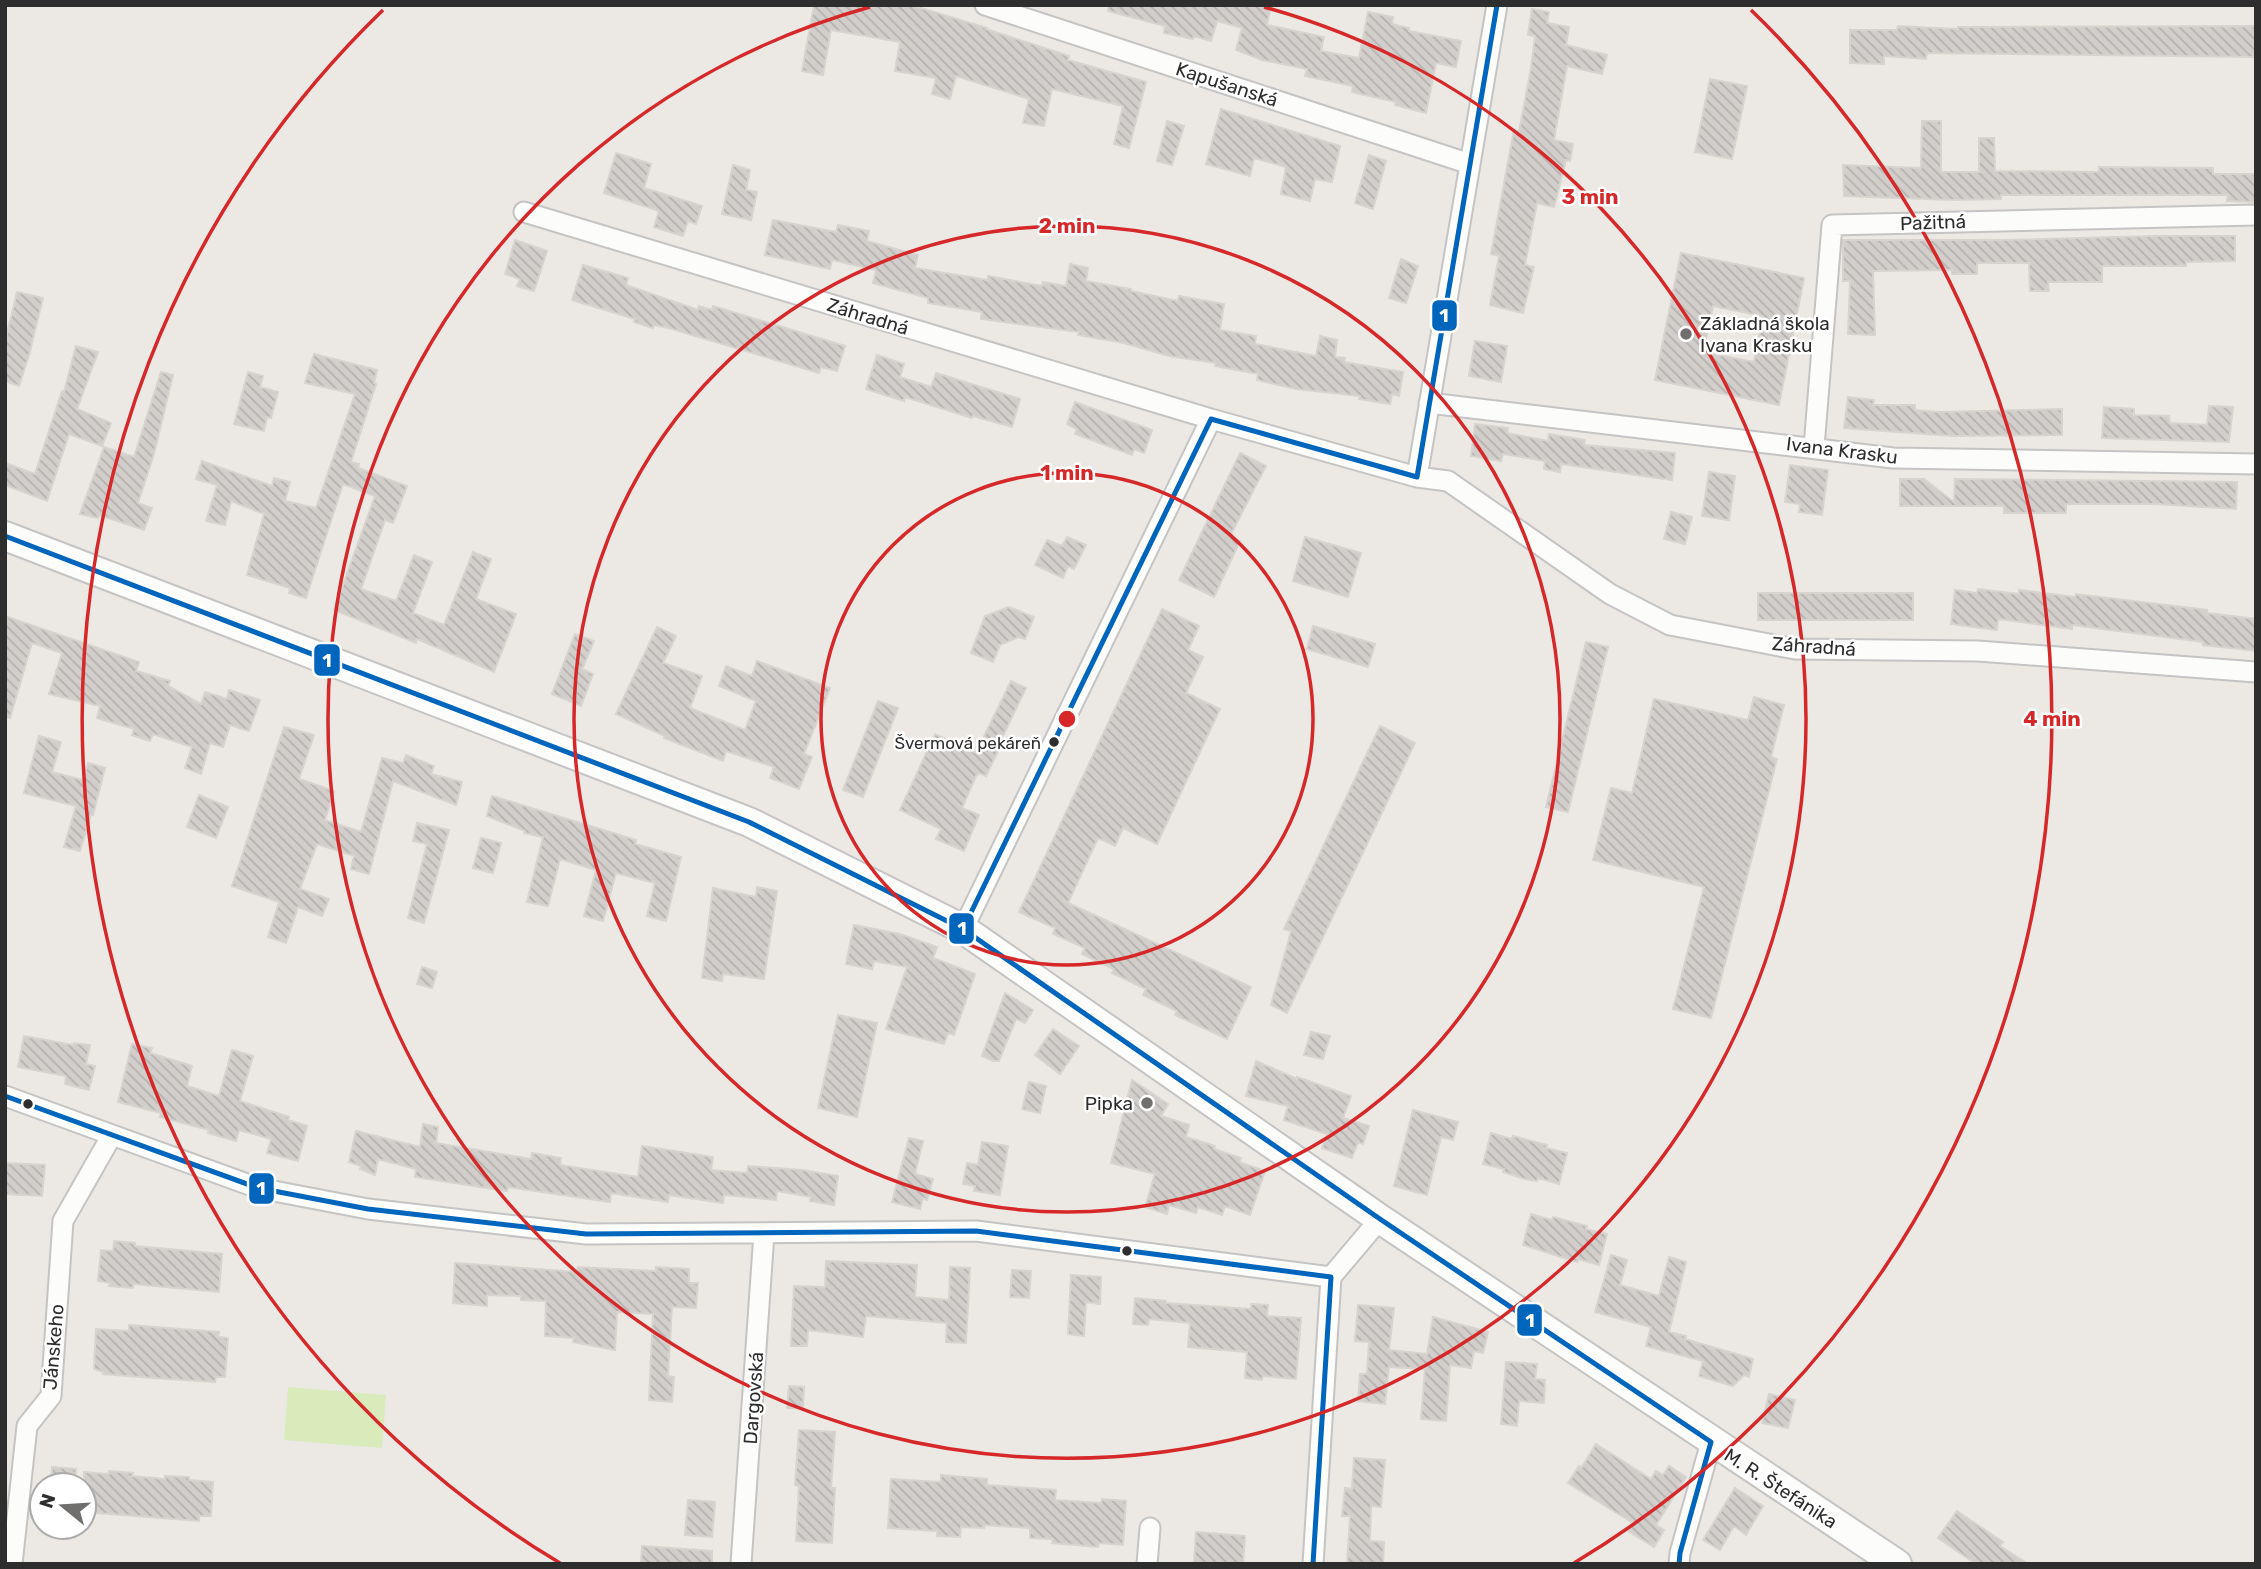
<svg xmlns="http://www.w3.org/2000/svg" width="2261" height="1569" font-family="Rubik,sans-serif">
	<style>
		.pitch { fill: #d9eabb }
		.building { fill: url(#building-back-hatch); stroke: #d7d4d0; stroke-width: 2; fill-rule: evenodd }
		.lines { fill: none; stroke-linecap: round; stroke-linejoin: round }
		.street-casing { stroke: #c5c4c5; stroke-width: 23 }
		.secondary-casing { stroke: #c5c4c5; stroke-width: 32 }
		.street { stroke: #fcfcfb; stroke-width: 19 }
		.secondary { stroke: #fcfcfb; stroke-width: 28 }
		.bus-1-casing { stroke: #fff; stroke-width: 10 }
		.bus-1 { stroke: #0065bd; stroke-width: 5 }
		.ring { fill: none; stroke: #d62828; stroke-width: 3.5 }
		.poi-dot { fill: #706f6e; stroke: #fff; stroke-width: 2.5 }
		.bus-dot { fill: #2e2e2e; stroke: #fff; stroke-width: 2.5 }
		.labels { text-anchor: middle; stroke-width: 5; stroke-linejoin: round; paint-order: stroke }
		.bus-label { font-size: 17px; fill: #2e2e2e; stroke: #fff; text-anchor: end }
		.street-label { font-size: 19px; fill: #2e2e2e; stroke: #fff }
		.poi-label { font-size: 19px; fill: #2e2e2e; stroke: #fff; text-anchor: start }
		.centre { fill: #d62828; stroke: #fff; stroke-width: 3.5 }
		.ring-label { font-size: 21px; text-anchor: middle; font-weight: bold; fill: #d62828; stroke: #fff; stroke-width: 5; stroke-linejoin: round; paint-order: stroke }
		.line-badge { stroke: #fff; stroke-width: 2.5 }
		.badge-label { font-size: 19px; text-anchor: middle; font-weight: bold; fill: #fff }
	</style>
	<defs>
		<pattern id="building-back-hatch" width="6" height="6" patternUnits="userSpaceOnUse" patternTransform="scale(1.75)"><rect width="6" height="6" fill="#d1cecb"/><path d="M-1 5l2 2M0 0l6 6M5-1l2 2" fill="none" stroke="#b4b1af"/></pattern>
	</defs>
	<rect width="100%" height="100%" fill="#ece8e4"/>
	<path class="pitch" d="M288 1387 386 1395 382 1448 284 1440Z"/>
	<path class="building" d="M814 5H911L987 28 986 29 1069 56 1068 60 1146 82 1129 148 1114 144 1123 106 1052 89 1044 126 1023 123 1029 99 956 76 950 99 932 94 936 78 895 71 900 42 831 30 823 75 802 71Z
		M1109 5H1271L1267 25 1324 37 1321 51 1359 58 1368 12 1393 17 1392 24 1409 28V31L1461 41 1456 67 1436 63 1426 113 1395 105 1396 102 1352 92 1353 86 1305 76 1307 69 1262 60 1236 50 1242 28 1217 21 1211 41 1194 36 1193 39 1164 33 1165 26 1108 11Z
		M1532 9 1549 12 1547 23 1569 27 1566 45 1607 55 1602 74 1567 66 1554 140 1573 144 1570 161 1566 160 1554 207 1537 203 1525 265 1534 267 1523 313 1490 305 1499 256 1491 254 1514 130 1519 132 1531 68 1535 36 1528 35Z
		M1898 26 1958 29V27L2256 26V57L1927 53 1926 59 1884 56V64L1850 63V30H1897Z
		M1710 79 1747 86 1732 159 1695 152Z
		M1221 109 1340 146 1332 182 1315 179 1310 201 1281 194 1286 167 1254 158 1250 176 1206 164Z
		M1167 121 1184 126 1172 165 1157 161Z
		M1922 121H1941V172H1979V138H1994L1995 171 2099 172V167L2213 168V174H2256V202L2227 201 2228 195H2001V199L1953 200 1844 196 1843 165 1921 168Z
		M616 153 651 164 644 188 702 206 696 224 688 221 683 236 654 227 659 211 604 193Z
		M1369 155 1386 161 1373 209 1355 203Z
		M733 165 750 170 746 190 757 192 751 220 722 214Z
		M773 220 836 232 838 225 869 231 867 241 918 255 915 268 988 280V276L1042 286 1043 282 1066 286 1070 264 1088 268 1086 281 1131 289V291L1178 301 1179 296 1224 304 1220 330 1256 336 1255 344 1316 356 1320 336 1337 340 1335 357 1345 358 1344 362 1403 372 1399 396 1392 394 1390 404 1359 399 1360 396 1296 389 1257 380 1258 374 1215 366 1216 363 1169 356 1124 343 1078 335 1079 332 981 319 982 312 928 303V298L873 283 876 270 832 260 830 269 765 255Z
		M2155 236H2235V261L2186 262V266H2102V282H2048L2049 291H2030L2029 263H1977V274H1952V270L1873 271 1875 335 1848 334 1850 281H1843V240H2003Z
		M515 240 547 251 534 291 517 286 520 279 505 274Z
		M1681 253 1804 278 1779 405 1655 380ZM1713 306 1763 316 1754 362 1703 352Z
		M1401 259 1418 266 1406 303 1389 298Z
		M583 265 628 278 626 285 698 310 699 306 712 310 713 306 845 346 837 371 821 367 819 373 672 329 654 325 653 328 634 322 635 319 572 300Z
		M17 292 43 298 29 355 19 386 5 381V342Z
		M1475 341 1507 346 1501 382 1469 376Z
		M76 346 98 352 77 409 111 423 102 446 69 434 47 501 5 485V463L35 474 62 391 64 392Z
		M314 354 377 370 374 383 376 384 351 462 359 464 358 468 407 486 393 523 385 520 361 589 396 601 414 555 432 562 413 613 444 625 473 552 491 559 476 599 516 614 494 672 417 639 416 643 334 610 375 496 343 484 306 598 289 593 290 588 247 575 264 514 231 501 225 525 206 521 217 485 196 479 202 461 272 486 274 478 290 482 285 501 316 508 355 394 305 383Z
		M877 355 904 364 900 377 931 387 936 373 1020 399 1012 427 973 416 972 418 905 397 904 401 866 389Z
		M161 372 173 375 154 454 138 503 152 508 144 530 99 515 98 518 80 514 104 447 134 457Z
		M248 372 263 376 260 387 278 392 271 418 267 417 264 431 234 424Z
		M1848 397 1874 400 1873 405H1915V410L1939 412 2062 409V435L1953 436 1844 428Z
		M1075 402 1152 430 1144 453 1134 449 1132 455 1075 434 1077 429 1067 424Z
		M2209 406 2233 407 2229 442 2102 438 2104 407 2134 409V415L2169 416 2170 423 2207 425Z
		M1475 424 1508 428 1507 433 1548 441 1549 434 1585 440 1584 445 1675 453 1672 480 1561 464 1560 472 1544 469 1545 461 1503 454 1501 461 1471 456Z
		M1240 453 1266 466 1230 536 1240 541 1214 597 1179 580Z
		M1790 465 1828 470 1822 515 1799 512 1800 504 1785 502Z
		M1709 472 1735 476 1729 520 1702 516Z
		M1900 479H1924L1954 502 1955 479 2237 482 2236 509 2156 504H2066V513H2004V506H1900Z
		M1671 512 1692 517 1685 544 1664 539Z
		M1067 537 1086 545 1074 569 1068 566 1063 578 1035 565 1047 540 1062 546Z
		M1305 537 1361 553 1348 597 1293 581Z
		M1978 589 2019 594V590L2075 597 2076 594 2207 610V613L2256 619V651L2203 645V642L2072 625V629L1998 619 1997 630 1951 624 1955 590 1977 593Z
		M1758 593H1913V620H1758Z
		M1009 607 1034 617 1025 639 1019 637 1000 645 993 662 971 653 985 616Z
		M1162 609 1199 626 1188 650 1203 657 1186 693 1220 709 1157 844 1123 828 1115 846 1098 838 1068 903 1251 987 1227 1039 1175 1015 1177 1011 1143 995 1146 989 1112 973 1114 969 1082 954 1085 948 1053 934 1055 928 1019 912Z
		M5 616 139 662 136 671 170 681 168 686 201 704 205 692 227 699 229 690 260 700 249 731 230 725 223 747 210 743 201 774 185 768 192 747 153 734 150 741 132 735 134 729 97 718 100 706 49 694 62 653 32 643 10 718 5 717Z
		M1313 626 1375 644 1368 667 1307 649Z
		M657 627 676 636 663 663 702 676 690 708 745 730 756 701 719 686 726 666 752 676 757 661 830 688 804 754 812 757 799 789 770 778 774 767 726 751 723 761 664 738 665 736 616 714Z
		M575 634 594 641 582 669 593 674 581 706 552 694Z
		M1586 642 1608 647 1568 812 1546 807Z
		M1011 681 1026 688 1000 742 1002 743 986 776 979 773 976 776 962 808 979 815 964 851 936 839 941 829 900 810 935 734 976 753Z
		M1754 697 1784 705 1771 757 1777 759 1711 1018 1673 1009 1704 887 1593 860 1611 788 1632 793 1654 699 1748 720Z
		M878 701 898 708 863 797 843 790Z
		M1380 726 1415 743 1287 1013 1271 1005 1291 931 1284 929Z
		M284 727 314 735 299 779 334 791 325 820 361 832 382 758 403 763 406 755 434 766 431 774 462 782 456 805 393 781 369 874 351 869 354 856 317 844 300 889 329 899 322 916 298 907 286 943 268 937 279 902 232 886Z
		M39 736 61 742 52 772 83 780 88 763 105 768 93 815 91 814 80 851 64 847 76 806 24 793Z
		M199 795 228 807 216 838 187 827Z
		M492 796 636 840 635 844 681 857 666 921 647 916 655 883 616 873 603 921 584 916 596 870 560 859 548 906 527 902 543 837 524 833 525 831 487 816Z
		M417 823 449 830 424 923 408 918 427 844 413 841Z
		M481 838 501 843 493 873 473 868Z
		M757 887 777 891 764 979 723 974 722 981 702 978 713 888 756 897Z
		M854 925 900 934 937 947 933 958 975 974 954 1035 948 1033 944 1044 886 1029 907 967 874 961 872 969 846 964Z
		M422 967 437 972 432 988 417 984Z
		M1005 993 1033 1010 1025 1023 1016 1019 999 1061H993L982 1056Z
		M838 1015 877 1023 857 1117 818 1108Z
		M1053 1029 1079 1046 1060 1074 1035 1055Z
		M1311 1032 1330 1036 1323 1059 1304 1055Z
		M24 1036 73 1045 74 1043 90 1045 86 1064 95 1066 89 1090 65 1084 66 1076 18 1067Z
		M132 1044 152 1048 150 1053 192 1066 187 1086 219 1096 232 1050 253 1056 240 1101 289 1117 288 1120 307 1126 298 1161 267 1153 271 1139 239 1130 236 1141 208 1133 209 1130 160 1117 161 1113 118 1102Z
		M1256 1061 1297 1079V1077L1351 1096 1343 1118 1369 1126 1363 1144 1358 1142 1352 1158 1322 1148 1327 1134 1284 1120 1288 1106 1246 1096Z
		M1132 1080 1168 1104 1161 1116 1189 1125 1186 1137 1215 1146 1214 1149 1241 1158 1239 1162 1265 1171 1250 1215 1225 1206 1222 1215 1198 1207 1196 1213 1169 1205 1167 1214 1145 1207 1155 1174 1111 1163Z
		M1029 1082 1046 1086 1040 1113 1022 1109Z
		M1413 1110 1458 1122 1453 1140 1441 1137 1427 1195 1394 1186Z
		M423 1124 438 1127 436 1143 531 1159 532 1153 561 1158 560 1165 638 1177 642 1146 713 1157 711 1170 747 1173 748 1166 803 1170 838 1176 834 1205 810 1201 811 1197 777 1191 776 1200 724 1195 723 1203 669 1195 668 1202 611 1193 610 1202 508 1187 507 1191 415 1177 416 1169 378 1159 375 1175 360 1169 361 1166 349 1162 356 1131 420 1147Z
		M1491 1133 1512 1139 1513 1136 1547 1145 1546 1148 1567 1153 1559 1184 1538 1178 1537 1181 1525 1179 1503 1172 1504 1169 1483 1164Z
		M909 1138 923 1141 915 1174 933 1179 927 1200 923 1198 920 1209 892 1202Z
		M982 1142 1008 1146 1000 1195 974 1191 975 1186 963 1184 967 1163 978 1165Z
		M5 1163 45 1165 42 1196 5 1194Z
		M1531 1214 1552 1220 1553 1217 1587 1226 1586 1229 1607 1234 1599 1265 1578 1259 1577 1262 1523 1245Z
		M114 1241 135 1243V1246L222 1254 219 1292 133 1284V1288L109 1286 110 1283 98 1281 101 1250 113 1251Z
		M1611 1255 1627 1260 1620 1285 1659 1296 1669 1257 1686 1262 1669 1332 1686 1336 1685 1339 1753 1359 1749 1377 1744 1375 1733 1386 1699 1376 1703 1361 1646 1346 1651 1327 1595 1312Z
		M826 1261 917 1265 915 1297 949 1300 950 1267 970 1268 966 1343 946 1342 947 1323 866 1316 863 1337 808 1330 807 1346H791L794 1286 825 1287Z
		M455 1263 577 1272 578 1267 656 1271V1267L689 1269V1283H698L696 1308 672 1307 668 1376 674 1377 672 1402 649 1400 653 1314 617 1312 615 1350 573 1342 574 1338 545 1336 546 1301 521 1300V1296L487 1295V1306L453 1303Z
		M1012 1270 1031 1271 1029 1298 1010 1297Z
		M1071 1275 1101 1277 1100 1304 1086 1302 1084 1336 1068 1334Z
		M1135 1298 1166 1301V1303L1251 1309V1304L1268 1305 1267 1316 1301 1318 1296 1379 1263 1376 1262 1380 1245 1378 1247 1352 1188 1347 1190 1323 1149 1319 1148 1325 1133 1324Z
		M1358 1305 1394 1308 1389 1350 1427 1354 1433 1317 1488 1332 1483 1353 1474 1351 1471 1368 1450 1365 1446 1421 1421 1419 1425 1369 1389 1367 1385 1404 1358 1401 1360 1374H1367L1369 1342 1355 1341Z
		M129 1325 219 1332 218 1337 228 1338 225 1377H216L215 1382 152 1378 103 1374V1372L94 1369 96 1329 129 1331Z
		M1506 1362 1537 1364 1535 1379 1545 1380 1544 1403 1519 1401 1517 1426 1501 1424Z
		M789 1386 804 1387 803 1408H787Z
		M1769 1394 1795 1400 1788 1428 1762 1423Z
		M799 1430 835 1432 831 1488H835L832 1543 796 1541 799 1486 795 1485Z
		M1596 1444 1651 1479 1656 1471 1663 1475 1669 1466 1686 1477 1656 1525 1664 1530 1654 1547 1628 1531 1633 1523 1568 1483 1579 1466 1582 1467Z
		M1354 1458 1385 1460 1381 1507 1371 1506 1370 1541 1384 1542 1383 1564H1347L1350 1516H1342L1345 1488 1352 1489Z
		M52 1467 76 1469 75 1485H51Z
		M109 1471 133 1473 132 1476 165 1479V1476L189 1477V1480L213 1482 211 1516H199V1521L84 1512V1472L109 1474Z
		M941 1475 987 1479V1485L1056 1490 1055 1500 1101 1503 1102 1499 1126 1501 1123 1545 1099 1543 1098 1547 1052 1543 1053 1539 1030 1538V1528L984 1525V1528L961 1527 960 1537 937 1536V1531L888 1528 891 1479 941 1482Z
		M1735 1488 1763 1506 1746 1535 1734 1526 1720 1550 1703 1540Z
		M688 1500 715 1502 712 1537 685 1535Z
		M1957 1511 2003 1542 2000 1546 2028 1564H1976L1938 1538Z
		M1196 1532 1245 1536 1243 1564H1194Z
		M642 1546 712 1551V1564H641Z"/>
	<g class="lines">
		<defs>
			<path id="street" d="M985 5 1470 164
				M524 212 1211 419
				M1429 403 1893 458 2256 464
				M1814 447 1832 225 2256 215
				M1417 477 1448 481 1610 594 1670 625 1795 649 1978 651 2256 672
				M963 929 1211 419 1417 477 1497 5
				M5 1096 258 1188 368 1209 586 1234 976 1231 1331 1277
				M1331 1277 1380 1219
				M12 1564 27 1426 51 1396 63 1221 112 1135
				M741 1564 764 1233
				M1147 1564 1150 1528
				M1313 1564 1331 1277
				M1679 1564 1680 1553 1711 1442"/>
			<path id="secondary" d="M5 536 749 822 963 929 1380 1219 1897 1564"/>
		</defs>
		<use href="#street" class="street-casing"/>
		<use href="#secondary" class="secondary-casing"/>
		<use href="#street" class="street"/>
		<use href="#secondary" class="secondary"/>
		<defs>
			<path id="bus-1" d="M5 536 749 822 963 929 1380 1219 1711 1442 1680 1553 1679 1564
				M963 929 1211 419 1417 477 1497 5
				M5 1096 258 1188 368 1209 586 1234 976 1231 1331 1277 1313 1564"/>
		</defs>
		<use href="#bus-1" class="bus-1-casing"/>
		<use href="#bus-1" class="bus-1"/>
	</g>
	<g class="ring">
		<circle cx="1067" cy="719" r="246"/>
		<circle cx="1067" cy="719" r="493"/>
		<path d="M1264 7A739 739 0 1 1 870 7"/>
		<path d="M560 1563A985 985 0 0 1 383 10M1751 10A985 985 0 0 1 1574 1563"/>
	</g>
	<g class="poi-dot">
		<circle cx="1686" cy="334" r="7"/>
		<circle cx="1147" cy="1103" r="7"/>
	</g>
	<g class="bus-dot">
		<circle cx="1054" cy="742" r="6"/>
		<circle cx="28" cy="1104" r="6"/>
		<circle cx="1127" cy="1251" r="6"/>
	</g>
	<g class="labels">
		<g class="bus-label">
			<text x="1041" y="749">Švermová pekáreň</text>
		</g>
		<g class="street-label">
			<text transform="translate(1227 84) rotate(18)" y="7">Kapušanská</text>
			<text transform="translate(1933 222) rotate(-2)" y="7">Pažitná</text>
			<text transform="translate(868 316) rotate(17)" y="7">Záhradná</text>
			<text transform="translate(1842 450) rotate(7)" y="7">Ivana Krasku</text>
			<text transform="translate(1814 646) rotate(4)" y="7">Záhradná</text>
			<text transform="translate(53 1347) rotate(-85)" y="7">Jánskeho</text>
			<text transform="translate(753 1398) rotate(-86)" y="7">Dargovská</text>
			<text transform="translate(1781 1488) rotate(33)" y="7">M. R. Štefánika</text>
		</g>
		<g class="poi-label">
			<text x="1700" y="330">Základná škola<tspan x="1700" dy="22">Ivana Krasku</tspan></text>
			<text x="1133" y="1110" text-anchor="end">Pipka</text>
		</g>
	</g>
	<circle cx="1067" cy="719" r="10" class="centre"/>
	<g class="ring-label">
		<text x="1590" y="204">3 min</text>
		<text x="1067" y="233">2 min</text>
		<text x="1067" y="480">1 min</text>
		<text x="2052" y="726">4 min</text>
	</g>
	<g class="line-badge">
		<rect x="1431" y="299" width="27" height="33" rx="7" fill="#0065bd"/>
		<rect x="313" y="643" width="28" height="34" rx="7" fill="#0065bd"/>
		<rect x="948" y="912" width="27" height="33" rx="7" fill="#0065bd"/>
		<rect x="248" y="1172" width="27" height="33" rx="7" fill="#0065bd"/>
		<rect x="1516" y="1303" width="27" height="34" rx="7" fill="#0065bd"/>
	</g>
	<g class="badge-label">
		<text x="1444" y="322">1</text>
		<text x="327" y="667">1</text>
		<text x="962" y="935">1</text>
		<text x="261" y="1195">1</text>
		<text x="1530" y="1327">1</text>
	</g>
	<rect width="2261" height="1569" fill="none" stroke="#2e2e2e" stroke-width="14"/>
	<g transform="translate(63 1506) rotate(288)"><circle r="33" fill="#ffffff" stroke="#ababab" stroke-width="2"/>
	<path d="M0-5L12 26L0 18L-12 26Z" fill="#706f6e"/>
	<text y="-10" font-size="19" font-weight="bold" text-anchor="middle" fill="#2e2e2e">N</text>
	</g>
</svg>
